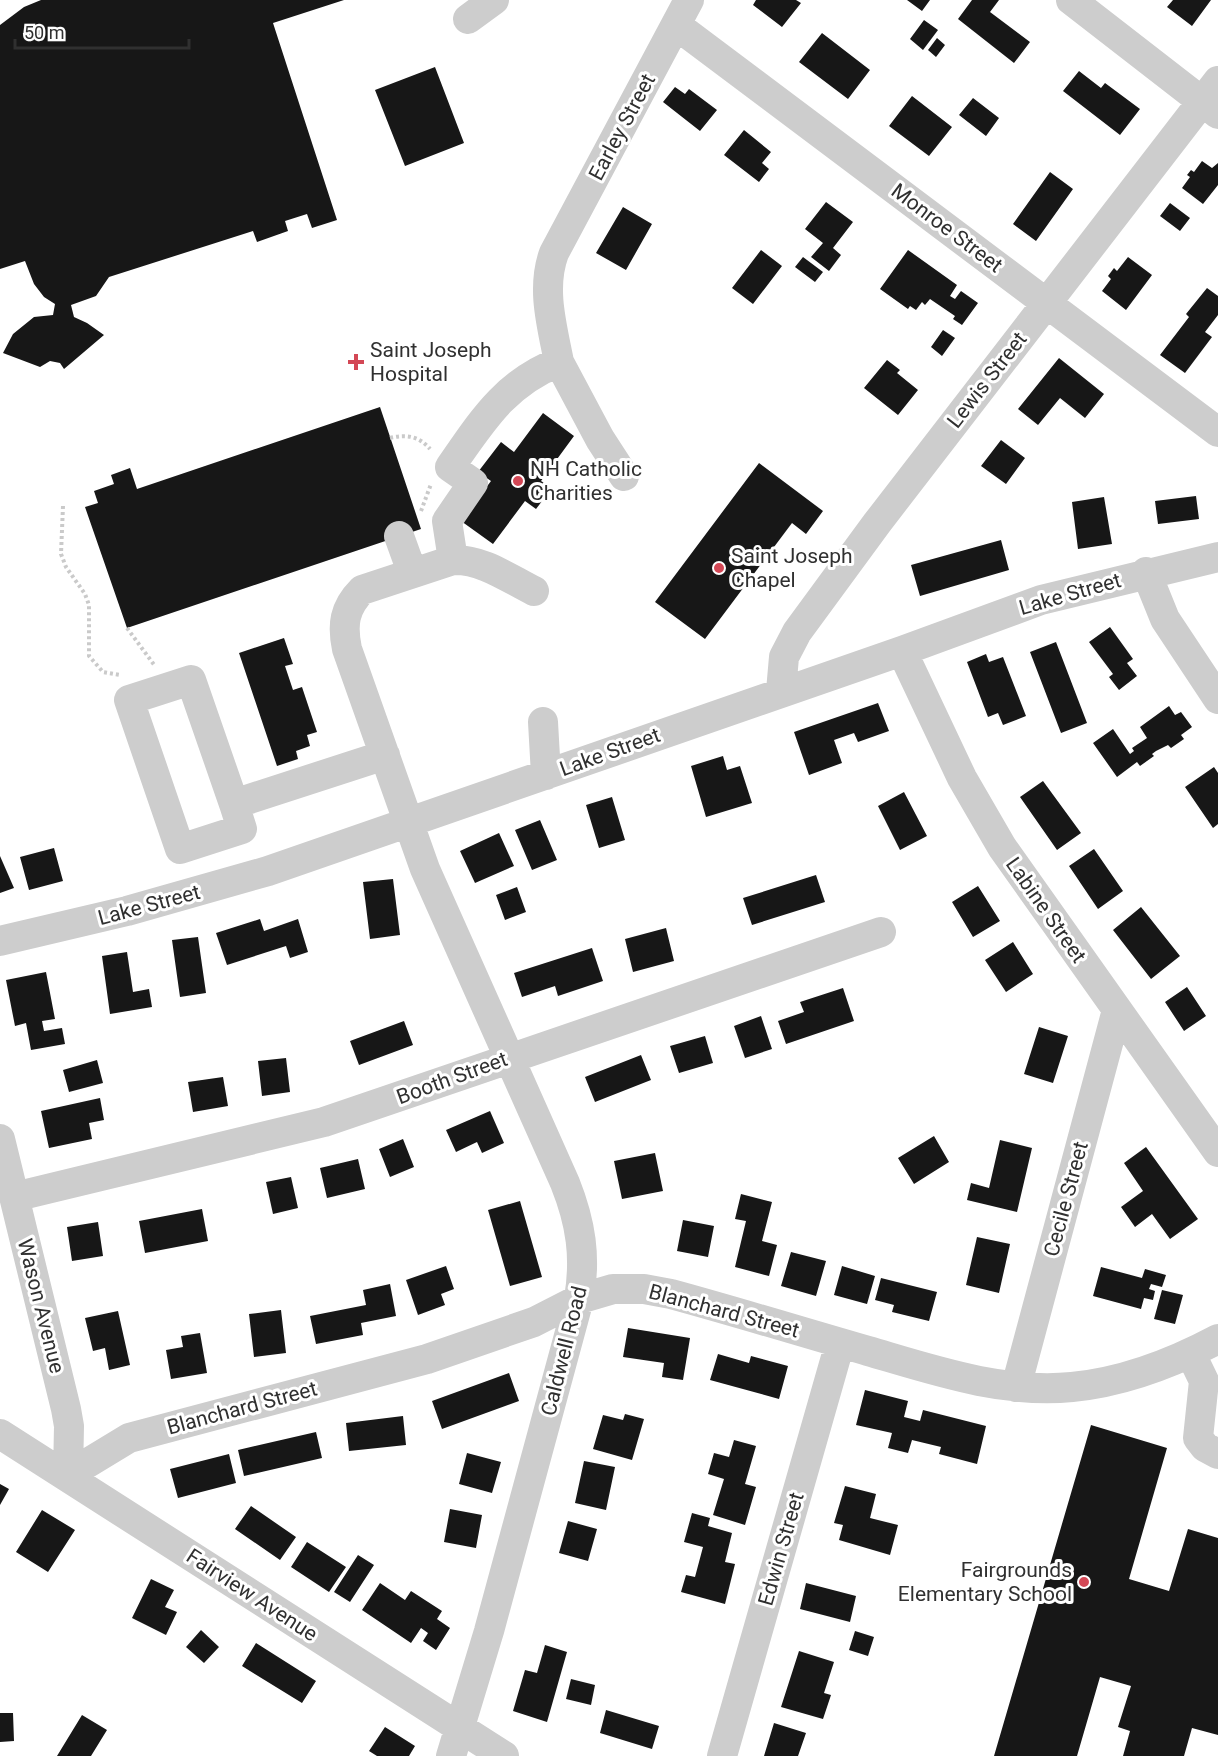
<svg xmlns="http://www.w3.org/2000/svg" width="1218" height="1756" font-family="Roboto,sans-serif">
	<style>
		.building { fill: #171717 }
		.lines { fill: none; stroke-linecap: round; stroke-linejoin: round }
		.path { stroke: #cacaca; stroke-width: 4; stroke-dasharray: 3 3; stroke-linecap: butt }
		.minor { stroke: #cdcdcd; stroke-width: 30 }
		.poi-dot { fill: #d34755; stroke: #fff; stroke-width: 2 }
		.labels { text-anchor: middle; stroke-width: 6; stroke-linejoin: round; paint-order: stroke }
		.street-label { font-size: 21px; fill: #303030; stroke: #fff }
		.poi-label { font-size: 21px; fill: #303030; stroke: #fff; text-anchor: start }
	</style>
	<rect width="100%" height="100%" fill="#fff"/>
	<path class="building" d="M41 0H344L273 23 337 220 312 228 307 214 285 221 288 231 257 242 253 231 109 277 96 296 71 305 74 317 87 323 104 335 64 369 60 363 50 361 40 367 3 353 13 334 34 317 53 315 55 304 44 297 34 284 25 261 0 269V25L24 7Z
		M756 0H796L801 3 782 27 753 5Z
		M907 0H930L922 11Z
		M972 0H999L990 12 1030 42 1014 63 958 19Z
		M1173 0H1211L1192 26 1167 7Z
		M924 20 938 30 923 50 910 39Z
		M822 33 870 70 848 99 799 62Z
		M937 38 945 45 936 57 928 50Z
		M435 67 464 143 405 166 375 90Z
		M1079 71 1101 88 1105 83 1140 109 1120 135 1063 91Z
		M675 87 685 94 689 89 717 110 700 131 663 102Z
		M912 96 952 127 929 156 889 126Z
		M973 98 999 118 986 136 959 115Z
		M744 130 771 152 762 163 769 169 759 182 724 155Z
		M1202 161 1212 168 1218 163V185L1203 204 1182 188 1190 177 1187 175 1191 170 1194 172Z
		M1050 172 1073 189 1036 241 1013 224Z
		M826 202 853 222 833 248 841 255 829 271 811 257 823 243 805 229Z
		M1170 203 1190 218 1180 231 1160 216Z
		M623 207 652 224 626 270 596 253Z
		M761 250 782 266 753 304 732 288Z
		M908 250 957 285 950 296 955 299 961 291 978 303 962 325 953 319 955 316 930 299 925 305 922 302 916 310 910 306 908 309 880 289Z
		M803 257 823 272 815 282 795 267Z
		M1128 257 1152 275 1126 310 1102 291 1111 279 1108 276 1114 268 1117 271Z
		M1207 288 1218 296V315L1205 332 1212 337 1185 373 1160 355 1189 317 1186 314Z
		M943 330 955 338 942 356 931 347Z
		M1059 358 1104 394 1085 418 1060 398 1038 425 1018 409Z
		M887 360 900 370 897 373 918 390 898 415 864 388Z
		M380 407 421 529 127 628 85 507 98 503 94 491 114 484 111 475 130 468 137 489Z
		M543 413 574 436 541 481 552 488 536 509 525 501 493 544 461 521 491 481 478 472 501 442 514 452Z
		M1001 440 1025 458 1006 484 981 466Z
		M759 463 823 511 806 534 792 523 705 639 655 602Z
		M1196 496 1199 519 1158 524 1155 501Z
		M1104 497 1112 544 1078 549 1072 502Z
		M1001 540 1009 570 920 596 911 565Z
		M1110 627 1133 659 1127 663 1137 676 1119 690 1109 677 1113 674 1089 642Z
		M284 638 293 664 285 666 293 690 302 687 317 732 307 735 310 746 296 751 298 759 277 766 239 653Z
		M1056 642 1087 723 1061 733 1030 652Z
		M986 654 989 662 1003 657 1026 716 1003 725 998 713 988 717 967 662Z
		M878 703 889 731 858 742 854 733 834 740 842 763 809 775 794 732Z
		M1169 706 1175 715 1181 712 1192 727 1181 735 1184 739 1171 748 1168 745 1156 751 1152 754 1154 756 1140 766 1137 762 1117 777 1093 743 1113 729 1130 754 1134 751 1132 748 1147 738 1140 727Z
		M723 756 727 770 740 766 752 803 706 817 691 766Z
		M1214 767 1218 773V824L1213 828 1185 787Z
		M1043 781 1081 833 1057 850 1020 797Z
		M904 792 927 836 900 850 878 806Z
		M612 797 625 840 599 848 586 805Z
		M540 820 557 860 532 870 515 830Z
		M499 833 514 866 475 883 460 851Z
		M54 848 63 881 29 890 20 857Z
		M1094 849 1123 891 1098 909 1069 866Z
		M0 856 14 888 0 893Z
		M816 875 825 902 752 925 743 898Z
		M393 879 400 935 370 939 363 882Z
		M978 886 1000 921 973 937 952 902Z
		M517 887 526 912 505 920 496 895Z
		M1141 907 1180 956 1151 979 1113 930Z
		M260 919 264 931 298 919 308 952 290 958 286 946 227 965 216 933Z
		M666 928 674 961 633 972 625 939Z
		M198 937 206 993 180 997 172 940Z
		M1013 942 1033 974 1006 992 985 960Z
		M592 948 603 981 558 996 555 986 522 997 514 973Z
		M127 952 133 992 149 989 152 1007 110 1014 102 956Z
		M46 972 55 1019 42 1021 44 1031 62 1028 65 1044 31 1050 26 1023 15 1026 6 980Z
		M1187 987 1206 1016 1184 1031 1165 1002Z
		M843 988 854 1021 786 1044 778 1021 804 1012 800 1002Z
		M761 1016 772 1049 745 1058 734 1026Z
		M404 1021 413 1045 359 1065 350 1041Z
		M1039 1027 1068 1036 1053 1083 1024 1074Z
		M705 1036 713 1063 679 1073 670 1046Z
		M641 1055 651 1080 595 1102 585 1077Z
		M286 1058 290 1092 262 1096 258 1061Z
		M97 1060 103 1083 69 1092 63 1070Z
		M223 1077 228 1106 193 1112 188 1082Z
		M100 1098 104 1120 89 1123 92 1139 49 1148 41 1111Z
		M490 1111 504 1143 482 1153 477 1142 456 1152 446 1130Z
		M934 1136 949 1162 914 1184 898 1158Z
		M403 1139 414 1167 390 1177 379 1149Z
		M1000 1140 1032 1148 1017 1212 967 1200 971 1183 989 1188Z
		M1146 1147 1198 1219 1170 1239 1152 1214 1135 1227 1121 1207 1143 1191 1124 1163Z
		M655 1153 663 1191 622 1199 614 1161Z
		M358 1159 365 1189 327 1198 320 1168Z
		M291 1177 298 1208 273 1214 266 1182Z
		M741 1194 772 1202 762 1241 777 1245 769 1276 735 1267 746 1221 735 1219Z
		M520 1201 542 1277 510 1286 488 1210Z
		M202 1209 208 1241 145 1253 139 1221Z
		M683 1220 714 1226 708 1257 677 1251Z
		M98 1222 103 1256 72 1261 67 1227Z
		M977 1237 1010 1244 999 1293 966 1285Z
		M791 1252 826 1261 816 1296 781 1286Z
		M446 1266 454 1289 441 1294 445 1305 418 1315 406 1280Z
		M842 1266 875 1276 867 1304 834 1295Z
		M1101 1267 1142 1278 1145 1269 1166 1275 1162 1287 1151 1284 1149 1289 1155 1291 1153 1300 1144 1298 1141 1309 1093 1296Z
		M881 1278 937 1292 929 1321 892 1312 894 1305 875 1300Z
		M390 1284 396 1316 361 1323 363 1335 316 1344 310 1316 366 1305 363 1290Z
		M1162 1290 1183 1295 1175 1324 1154 1319Z
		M281 1310 286 1353 254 1357 249 1314Z
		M118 1311 130 1365 109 1370 105 1348 93 1351 85 1318Z
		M628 1328 690 1338 683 1380 662 1377 664 1363 623 1357Z
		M200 1333 207 1373 171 1379 166 1350 183 1347 181 1336Z
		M718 1354 749 1363 751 1356 788 1366 779 1399 710 1380Z
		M509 1373 519 1401 442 1429 432 1401Z
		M865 1390 908 1401 904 1417 920 1421 923 1410 986 1426 977 1464 939 1454 941 1447 912 1440 908 1453 888 1448 892 1433 856 1425Z
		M625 1414 644 1419 632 1460 593 1449 603 1415 623 1420Z
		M403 1416 406 1445 349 1451 346 1423Z
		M1091 1425 1167 1448 1129 1579 1169 1591 1188 1529 1218 1538V1735L1192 1728 1184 1756H1123L1130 1731 1118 1727 1131 1686 1100 1677 1077 1756H994Z
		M316 1432 322 1458 244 1476 238 1450Z
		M734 1440 756 1446 745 1484 756 1487 745 1525 713 1515 724 1479 708 1474 714 1453 729 1457Z
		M467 1453 501 1462 492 1493 459 1484Z
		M229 1454 236 1483 178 1498 170 1469Z
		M584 1461 615 1467 606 1510 575 1503Z
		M0 1484 9 1489 0 1505Z
		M845 1486 876 1494 870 1518 898 1525 890 1555 839 1540 843 1525 834 1523Z
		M251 1506 296 1537 280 1560 235 1529Z
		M450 1509 482 1515 476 1548 444 1542Z
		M42 1510 75 1530 48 1572 16 1552Z
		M692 1513 710 1518 708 1526 732 1533 725 1562 735 1564 725 1604 681 1592 686 1575 695 1577 703 1547 684 1542Z
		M568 1521 597 1529 588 1561 559 1553Z
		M307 1542 346 1567 329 1592 291 1567Z
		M358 1555 374 1565 350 1602 334 1592Z
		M151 1579 174 1590 165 1607 177 1612 166 1635 132 1618Z
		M380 1583 405 1600 411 1591 442 1611 437 1619 450 1628 436 1650 423 1641 428 1633 421 1628 411 1643 362 1610Z
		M806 1583 856 1596 850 1622 800 1609Z
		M201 1630 219 1647 204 1663 186 1647Z
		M855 1631 874 1637 868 1656 849 1650Z
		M256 1643 316 1681 302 1703 242 1666Z
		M545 1645 567 1652 547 1722 513 1711 525 1670 537 1673Z
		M799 1651 834 1662 824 1693 831 1695 823 1719 781 1707Z
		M571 1679 595 1685 591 1705 566 1699Z
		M606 1710 659 1726 652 1749 600 1733Z
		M0 1713H13L14 1741 0 1742Z
		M82 1715 107 1730 91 1756H57Z
		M774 1723 806 1733 798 1756H764Z
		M385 1727 415 1746 409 1756H377L369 1751Z"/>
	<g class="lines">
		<path class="path" d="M390 438C406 434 419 436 430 449
			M63 506 61 554 66 567 85 594 89 605V656L103 672 120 675
			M421 511 431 484
			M127 628 155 666"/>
		<path class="minor" d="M1071 0 1218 114
			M468 19 494 0
			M676 25 1218 432
			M559 362 600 439 624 476
			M399 536 412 572
			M453 560C482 559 508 578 534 591
			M1146 572 1165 619 1218 699
			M902 651 962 778 1002 847 1218 1152
			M781 691 784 657 797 632 877 523 1218 81
			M543 722 546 775
			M234 804 242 829 180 849 129 700 191 680 234 804 385 755
			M0 941 127 911 268 871 902 651 1041 600 1218 557
			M0 1139 66 1409 69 1426 68 1475
			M14 1197 324 1122 881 932
			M1191 1354 1204 1381 1198 1438 1205 1447 1218 1454
			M1016 1387 1117 1010
			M0 1434 504 1756
			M68 1475 129 1438 427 1359 534 1322 579 1299 613 1289H644L671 1294C737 1312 802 1332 868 1351 933 1370 1003 1394 1072 1387 1124 1382 1173 1363 1218 1339
			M451 1756 489 1631 579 1299C586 1257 581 1223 565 1183L425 869 347 649C342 625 344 608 362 590L453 560 447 521 473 483 450 467C482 421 505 383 559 362 552 326 541 288 554 253L689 0
			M722 1756 840 1343"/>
	</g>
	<g class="poi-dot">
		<path d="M353 353h6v6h6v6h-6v6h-6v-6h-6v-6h6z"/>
		<circle cx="518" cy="481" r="6"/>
		<circle cx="719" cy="568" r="6"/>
		<circle cx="1084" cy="1582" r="6"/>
	</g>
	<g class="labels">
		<g class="street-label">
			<text transform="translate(622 127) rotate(-62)" y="7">Earley Street</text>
			<text transform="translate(947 228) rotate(37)" y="7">Monroe Street</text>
			<text transform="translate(987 380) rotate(-52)" y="7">Lewis Street</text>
			<text transform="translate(1070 594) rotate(-16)" y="7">Lake Street</text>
			<text transform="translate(610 752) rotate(-20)" y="7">Lake Street</text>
			<text transform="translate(149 905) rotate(-15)" y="7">Lake Street</text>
			<text transform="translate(1046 910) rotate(55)" y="7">Labine Street</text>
			<text transform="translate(452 1078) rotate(-20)" y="7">Booth Street</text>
			<text transform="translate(1066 1199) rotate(-75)" y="7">Cecile Street</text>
			<text transform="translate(41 1306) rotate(76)" y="7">Wason Avenue</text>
			<text transform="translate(724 1311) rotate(15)" y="7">Blanchard Street</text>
			<text transform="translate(564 1351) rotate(-76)" y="7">Caldwell Road</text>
			<text transform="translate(242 1408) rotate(-15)" y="7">Blanchard Street</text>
			<text transform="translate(781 1549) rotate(-74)" y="7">Edwin Street</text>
			<text transform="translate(252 1595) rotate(33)" y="7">Fairview Avenue</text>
		</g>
		<g class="poi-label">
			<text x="370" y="357">Saint Joseph<tspan x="370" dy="24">Hospital</tspan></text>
			<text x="530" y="476">NH Catholic<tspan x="530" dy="24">Charities</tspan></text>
			<text x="731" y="563">Saint Joseph<tspan x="731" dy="24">Chapel</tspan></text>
			<text x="1072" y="1577" text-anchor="end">Fairgrounds<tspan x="1072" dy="24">Elementary School</tspan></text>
		</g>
	</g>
	<path d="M15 39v9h174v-9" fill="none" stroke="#303030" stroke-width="3"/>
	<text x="24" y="39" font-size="18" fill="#303030" stroke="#ffffff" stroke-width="4.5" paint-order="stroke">50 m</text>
</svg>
